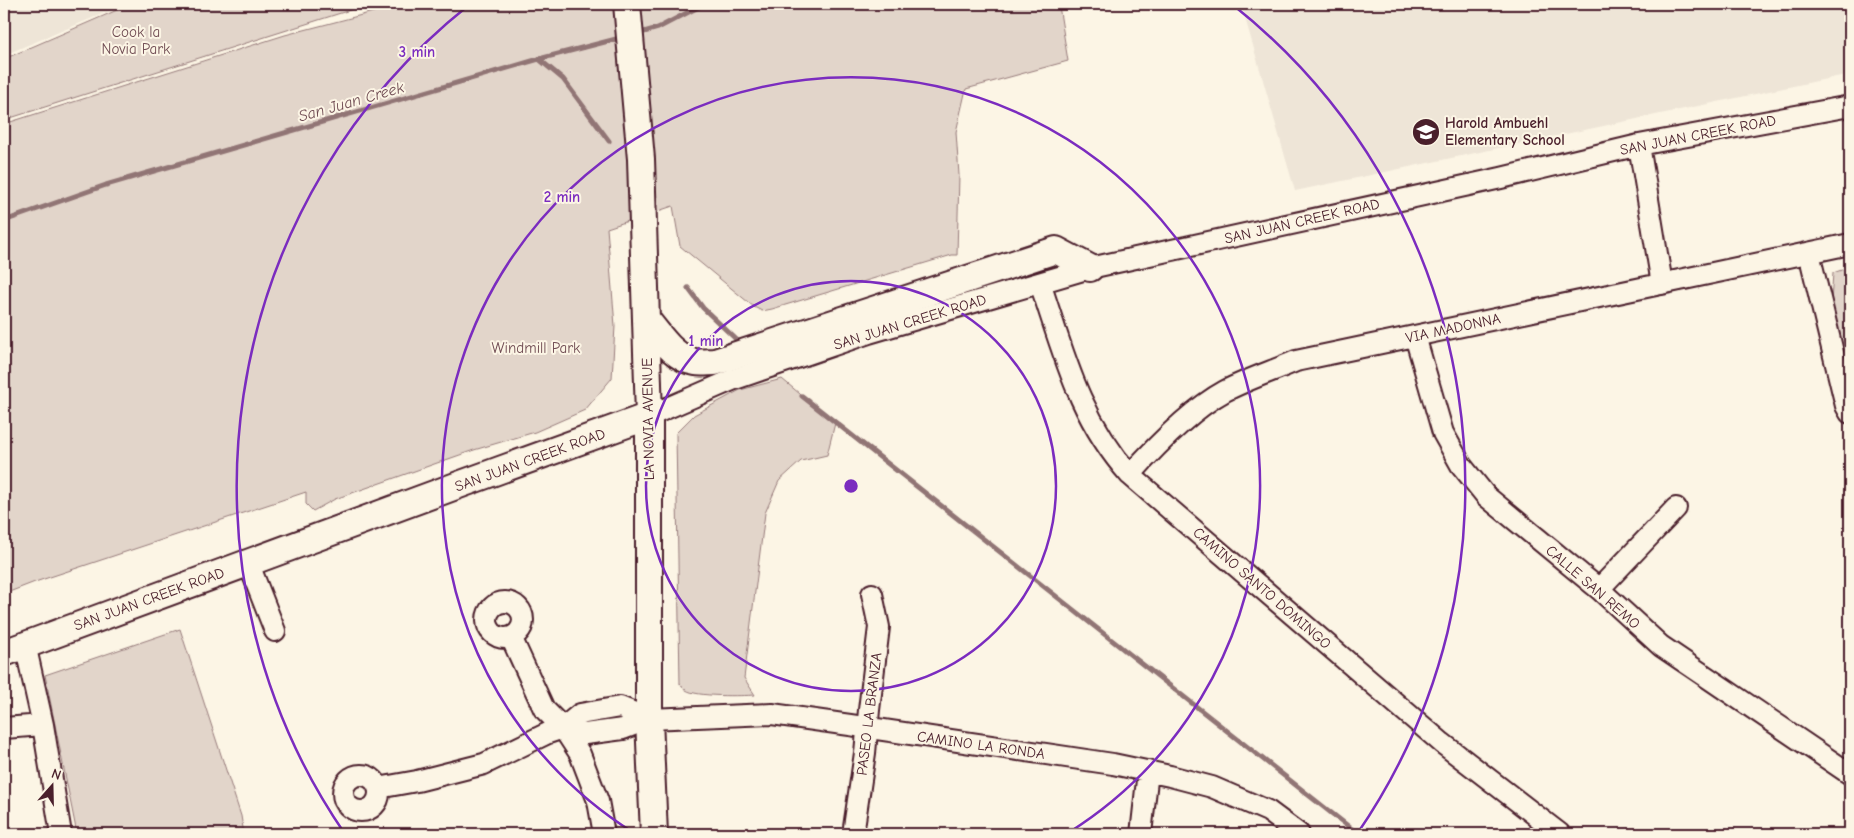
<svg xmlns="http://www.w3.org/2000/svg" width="1854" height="838" font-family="'Comic Neue',sans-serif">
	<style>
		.built { fill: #eee5d7 }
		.green { fill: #e2d5ca; stroke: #967a7a }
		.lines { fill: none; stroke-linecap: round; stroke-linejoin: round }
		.stream { stroke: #917474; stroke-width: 5 }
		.minor-casing { stroke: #4a1f2b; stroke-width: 24 }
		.major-casing { stroke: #4a1f2b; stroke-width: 30 }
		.minor { stroke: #fcf5e5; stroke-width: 20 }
		.major { stroke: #fcf5e5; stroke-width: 26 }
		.ring { fill: none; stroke: #7b2cbf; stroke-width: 2.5 }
		.labels { text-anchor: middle; stroke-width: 4; stroke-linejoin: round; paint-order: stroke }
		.park-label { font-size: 15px; fill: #704c53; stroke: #fcf5e5 }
		.poi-label { font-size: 15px; font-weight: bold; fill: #4a1f2b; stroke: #fcf5e5; text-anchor: start }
		.street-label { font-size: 15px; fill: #4a1f2b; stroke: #fcf5e5 }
		.water-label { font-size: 16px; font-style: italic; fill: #6d4950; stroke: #fcf5e5 }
		.centre { fill: #7b2cbf; stroke: #fcf5e5; stroke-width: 2.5 }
		.ring-label { font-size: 15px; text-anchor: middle; font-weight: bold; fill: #7b2cbf; stroke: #fcf5e5; stroke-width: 4; stroke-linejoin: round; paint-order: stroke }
	</style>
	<rect width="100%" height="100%" fill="#fcf5e5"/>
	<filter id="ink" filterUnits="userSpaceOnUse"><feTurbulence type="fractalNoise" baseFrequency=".02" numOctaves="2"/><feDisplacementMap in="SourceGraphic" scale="10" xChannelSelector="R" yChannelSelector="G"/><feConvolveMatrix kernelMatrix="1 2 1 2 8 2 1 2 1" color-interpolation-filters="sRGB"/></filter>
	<g filter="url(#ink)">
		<path class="built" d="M4 4H126L4 55Z
			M1241 4H1850V74L1295 191Z"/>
		<path class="green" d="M131 4H369L4 120V59Z
			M404 4H1062L1059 6 1068 61 966 89 956 132 959 175 957 255H952L772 309 762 311 754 307 680 246 673 206 607 228 615 326 612 378 585 410 535 432 474 450 335 499 313 511 306 504V492L35 582 4 594V124L285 35Z
			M1850 267V372L1831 302 1833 273Z
			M782 379 835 423 827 455 801 461 779 481 765 513 744 678 755 695C742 696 696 697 686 690 683 688 682 686 680 684L676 433 694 415 740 390Z
			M180 629 241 816 244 834H77L45 675Z"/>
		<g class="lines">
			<path class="stream" d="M637 34 658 28 704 4
				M539 59 563 79 609 141
				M4 221 106 185 539 59 624 37
				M688 288 703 308 741 344
				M802 396 1358 834"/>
			<defs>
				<path id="minor" d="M1639 145 1662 284
					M1809 253 1846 406 1850 413
					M1040 283C1064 354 1079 418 1130 475L1442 743 1560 834
					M1415 336 1443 433 1461 465 1486 496 1599 589 1661 646 1850 774
					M649 416 732 380 869 333 1090 268 1501 178 1639 145 1850 106
					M1130 475C1155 447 1192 409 1225 391 1248 379 1273 371 1296 361L1850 244
					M248 562 275 631
					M1599 589 1676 508
					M487 620a18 18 0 1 1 36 0a18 18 0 1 1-36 0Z
					M511 637 544 709 563 728 580 754 598 801 604 834
					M25 644 43 725 61 834
					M4 728 43 725
					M563 728 585 734 623 729 649 719 772 714 850 725 1113 764 1170 776 1212 787 1268 811 1299 834
					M343 793a18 18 0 1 1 36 0a18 18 0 1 1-36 0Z
					M378 788 417 781 484 764 548 733 563 728 580 714 620 707 649 719
					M853 834 865 753 869 710 879 627 872 594
					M1141 834 1148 771"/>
				<path id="major" d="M627 4 641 159 649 416V719L654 834
					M646 319C659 334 674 359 695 362 701 363 709 362 715 362L1056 250 1090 268
					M4 653 464 483 649 416"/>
			</defs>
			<use href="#minor" class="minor-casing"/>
			<use href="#major" class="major-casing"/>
			<use href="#minor" class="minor"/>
			<use href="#major" class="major"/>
		</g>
	</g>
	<g class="ring">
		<circle cx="851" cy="486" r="205"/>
		<path d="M634 833A409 409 0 1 1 1068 833"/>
		<path d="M345 834A614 614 0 0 1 469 5M1233 5A614 614 0 0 1 1357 834"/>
	</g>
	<defs>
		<symbol id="school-disc" viewBox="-11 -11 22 22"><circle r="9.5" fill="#4a1f2b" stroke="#fcf5e5"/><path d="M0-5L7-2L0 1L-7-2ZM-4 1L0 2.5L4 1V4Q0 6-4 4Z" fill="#fff"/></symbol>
	</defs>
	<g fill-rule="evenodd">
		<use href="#school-disc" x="1410" y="116" width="32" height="32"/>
	</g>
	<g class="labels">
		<g class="park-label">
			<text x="136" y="37">Cook la<tspan x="136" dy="17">Novia Park</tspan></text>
			<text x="536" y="353">Windmill Park</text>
		</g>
		<g class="poi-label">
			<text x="1445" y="128">Harold Ambuehl<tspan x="1445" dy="17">Elementary School</tspan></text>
		</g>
		<g class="street-label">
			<text transform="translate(1698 135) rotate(-11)" y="5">SAN JUAN CREEK ROAD</text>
			<text transform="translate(1302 221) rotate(-13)" y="5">SAN JUAN CREEK ROAD</text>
			<text transform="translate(910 322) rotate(-17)" y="5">SAN JUAN CREEK ROAD</text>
			<text transform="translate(1453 328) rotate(-12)" y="5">VIA MADONNA</text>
			<text transform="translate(648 419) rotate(-91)" y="5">LA NOVIA AVENUE</text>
			<text transform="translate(530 460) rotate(-20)" y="5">SAN JUAN CREEK ROAD</text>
			<text transform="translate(1593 587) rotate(41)" y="5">CALLE SAN REMO</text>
			<text transform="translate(1262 588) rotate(41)" y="5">CAMINO SANTO DOMINGO</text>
			<text transform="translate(149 599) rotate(-20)" y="5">SAN JUAN CREEK ROAD</text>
			<text transform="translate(869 714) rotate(-83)" y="5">PASEO LA BRANZA</text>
			<text transform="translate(981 745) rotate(8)" y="5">CAMINO LA RONDA</text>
		</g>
		<g class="water-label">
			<text transform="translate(351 101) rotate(-16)" y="6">San Juan Creek</text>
		</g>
	</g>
	<circle cx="851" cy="486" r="8" class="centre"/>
	<g class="ring-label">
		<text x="417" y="57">3 min</text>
		<text x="562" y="202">2 min</text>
		<text x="706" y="346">1 min</text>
	</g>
	<rect width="1854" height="838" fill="none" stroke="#fcf5e5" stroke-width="20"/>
	<rect x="10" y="10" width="1834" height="818" fill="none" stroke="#4a1f2b" stroke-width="2" filter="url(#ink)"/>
	<g transform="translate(52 786) rotate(20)" stroke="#fcf5e5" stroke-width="4" paint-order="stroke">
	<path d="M0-4L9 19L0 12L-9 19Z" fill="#4a1f2b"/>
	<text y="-8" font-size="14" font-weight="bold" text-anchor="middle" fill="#4a1f2b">N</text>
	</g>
</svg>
